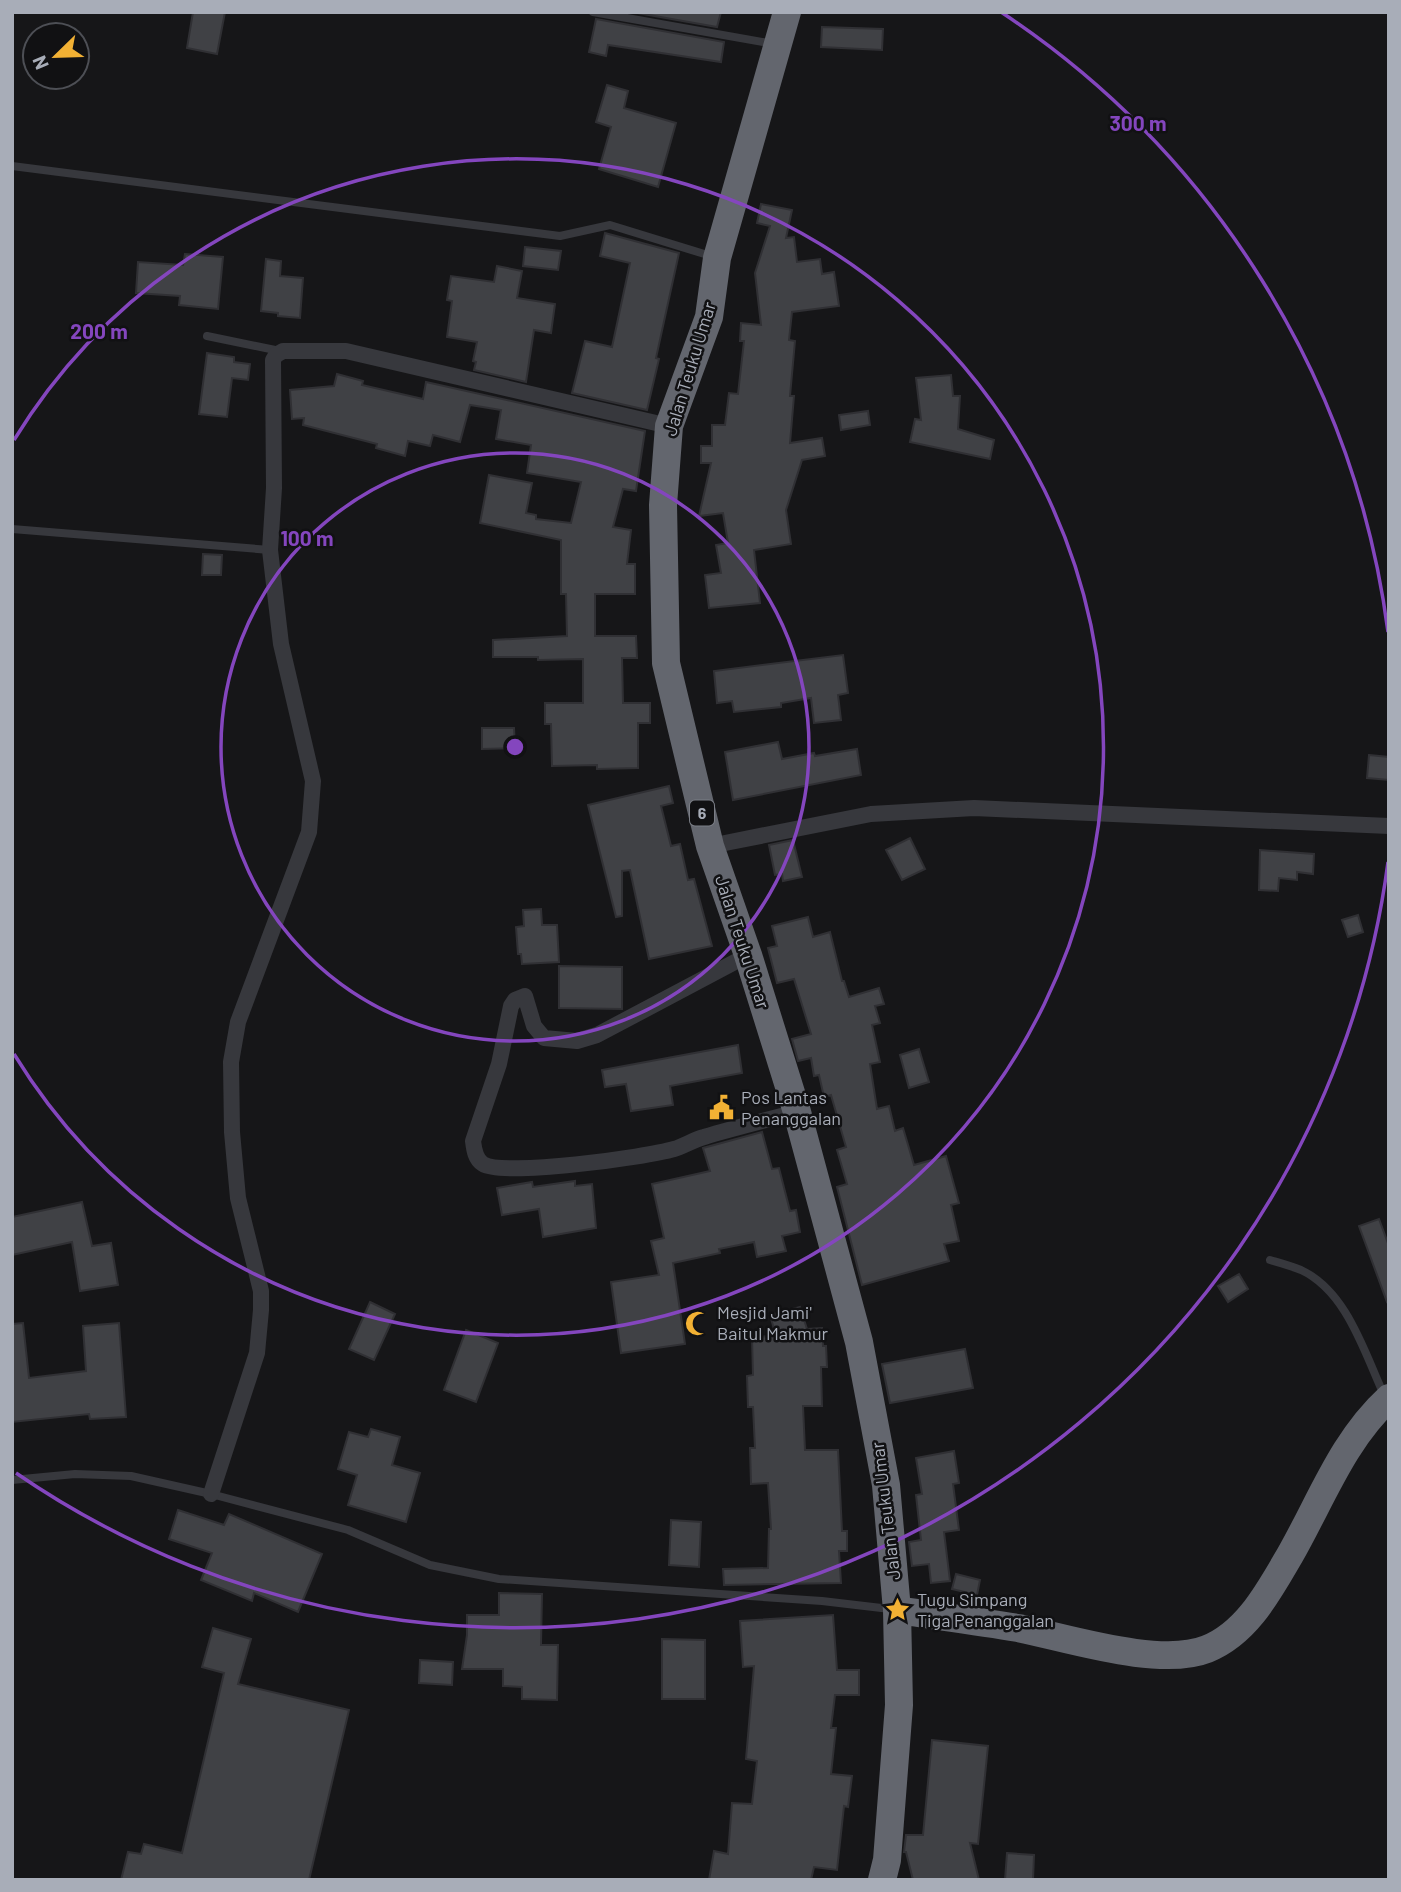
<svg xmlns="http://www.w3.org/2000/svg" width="1401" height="1892" font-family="Barlow,sans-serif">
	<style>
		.building { fill: #404145; stroke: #303034; stroke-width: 2 }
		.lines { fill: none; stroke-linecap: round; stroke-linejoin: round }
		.lane { stroke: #37383d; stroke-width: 8 }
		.street { stroke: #37383d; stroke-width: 16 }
		.highway { stroke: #63666e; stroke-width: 28 }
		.ring { fill: none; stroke: #8446be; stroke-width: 3.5 }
		.labels { text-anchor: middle; stroke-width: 5; stroke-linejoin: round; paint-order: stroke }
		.shield { fill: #111113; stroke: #7b7e86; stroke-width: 2 }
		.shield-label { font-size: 16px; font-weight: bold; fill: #a8adb8 }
		.street-label { font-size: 18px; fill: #a8adb8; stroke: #111113 }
		.poi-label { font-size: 18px; fill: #a8adb8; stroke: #111113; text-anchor: start }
		.centre { fill: #8446be; stroke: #111113; stroke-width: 3.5 }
		.ring-label { font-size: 21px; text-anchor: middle; font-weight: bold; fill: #8446be; stroke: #111113; stroke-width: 5; stroke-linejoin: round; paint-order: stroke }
	</style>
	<rect width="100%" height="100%" fill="#161618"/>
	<path class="building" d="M193 12H225L217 54 187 48Z
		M632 12H721L717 27Z
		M596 19 724 42 721 62 608 45 606 56 589 52Z
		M822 27 883 29 882 50 821 47Z
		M607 85 628 91 624 108 676 123 658 187 599 169 611 127 596 122Z
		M761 204 792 210 786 238 794 237 797 262 820 259 822 274 834 272 839 306 792 312 789 340 795 341 790 396H794L790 443 822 438 825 456 802 460 786 510 791 544 754 550 760 603 709 608 705 575 721 573 716 545 728 543 723 513 699 516 711 463H701V446H712V425H725L729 393 738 394 744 341H740L741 323 761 325 755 273 770 226 757 223Z
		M605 233 679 253 656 358 659 359 647 410 572 393 585 341 612 347 630 263 600 256Z
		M525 247 561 251 558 270 523 266Z
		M185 254 223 257 218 309 179 305 180 296 136 293 138 262 183 265Z
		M266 259 281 261 280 276 303 278 300 318 278 316V313L261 311Z
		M497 266 522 271 517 298 555 304 551 333 534 330 526 382 474 370 476 362 473 361 477 342 447 337 452 301 447 300 451 276 494 282Z
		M207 353 234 357V362L250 364 248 380 232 378 227 417 199 414Z
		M337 374 363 381 362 385 423 399 426 382 645 431 636 491 623 489 613 527 631 530 627 564H635V594H595V636H636L637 658H622L623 703H650V723H638V768L597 769V765L552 766 551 724H545V703H583V659L538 660V657H493V640L567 636 566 594H561V540L480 523 489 475 532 483 526 513 536 515V519L571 523 581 482 527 473 531 445 496 439 501 410 470 405 460 442 433 435 430 446 408 441 405 456 376 448 377 444 303 425 304 418 292 419 290 390 334 386Z
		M951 375 953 396H960L958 429 994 440 990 459 910 442 915 419 921 420 916 378Z
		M868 411 870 425 841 430 839 415Z
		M203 554 222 555 221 575H202Z
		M843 655 848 693 838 695 841 720 814 723 811 698 781 703V707L734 712 732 701 717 703 714 671Z
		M482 728H514L515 748 482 749Z
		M778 742 782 759 814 753 815 756 857 749 861 775 733 800 725 752Z
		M1369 755 1389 757V780L1367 778Z
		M669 786 673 803 661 806 671 846 680 844 688 880 694 879 712 946 649 959 630 870 622 871V916L616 917 588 805Z
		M910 838 925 869 902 880 886 850Z
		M793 840 802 877 783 881 782 874 775 875 769 845Z
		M1260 850 1314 854 1313 874 1297 872V880L1279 878 1278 891 1259 890Z
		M541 909 542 925H557L559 962 522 964 521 954H518L516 927 524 926 523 910Z
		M1358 915 1363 932 1348 937 1342 920Z
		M808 917 813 937 830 932 842 981H844L849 997 879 988 884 1004 875 1006 880 1023 872 1025 880 1062 870 1064 877 1109 889 1106 895 1131 903 1128 914 1165 946 1156 959 1203 951 1205 959 1241 944 1244 949 1261 862 1285 837 1187 847 1184 837 1150 846 1147 831 1095 824 1097 819 1075 814 1076 811 1058 798 1061 792 1039 811 1034 794 979 777 983 768 948 777 946 772 926Z
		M559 966 622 967V1009L559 1008Z
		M738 1045 742 1073 670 1086 673 1105 631 1111 626 1084 605 1087 602 1070Z
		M919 1049 929 1082 909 1088 900 1055Z
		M762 1132 772 1169 779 1168 790 1211 796 1210 800 1232 782 1236 786 1251 757 1257 754 1242 719 1249 720 1253 673 1263 685 1344 621 1353 611 1282 659 1275 651 1241 664 1238 652 1184 710 1171 703 1148Z
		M575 1181V1186L592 1184 596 1228 543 1237 539 1209 502 1215 497 1188 532 1182 533 1187Z
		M82 1202 92 1246 111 1243 118 1285 80 1291 72 1242 12 1255V1217Z
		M1379 1219 1389 1246V1301L1387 1302 1359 1226Z
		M1239 1274 1248 1289 1228 1302 1218 1286Z
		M370 1302 395 1314 374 1360 349 1349Z
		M800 1307 807 1329 822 1328 823 1346H826L827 1367H821L822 1406H803L805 1450H838L842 1531H847V1551H839L841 1583 724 1585 723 1569 768 1568 769 1529H771L768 1483 751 1484 750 1448H755L753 1407H748L747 1376 753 1375 752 1337 776 1336 770 1315Z
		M23 1323 29 1378 86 1371 83 1326 119 1323 126 1417 90 1419 89 1414 12 1422V1324Z
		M466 1330 498 1343 476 1402 444 1390Z
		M965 1349 973 1388 890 1403 882 1364Z
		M371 1429 400 1437 392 1465 420 1473 406 1522 348 1505 357 1475 338 1469 349 1432 368 1437Z
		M954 1451 959 1483 953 1484 959 1530 944 1532 950 1581 931 1583 929 1564 912 1566 909 1542 921 1540 916 1495 922 1494 916 1458Z
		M178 1510 224 1525 229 1514 322 1554 298 1612 254 1593 252 1601 201 1580 212 1553 169 1539Z
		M671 1520 701 1522 699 1567 669 1565Z
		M956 1574 980 1580 977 1595 952 1589Z
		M499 1593 542 1594 541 1645H558L557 1700 522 1699V1687L503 1686V1669H462L467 1635V1615H499Z
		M833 1615 837 1670H859V1695H835L831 1728H836L831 1774 852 1776 848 1807 844 1806 837 1870 814 1867 811 1880H709L714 1851 728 1854 732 1803 752 1804 757 1761 746 1759 754 1666 743 1667 740 1621Z
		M213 1628 251 1639 238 1684 349 1710 309 1880H121L128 1852 141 1854 144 1844 182 1853 224 1673 202 1667Z
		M662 1639 705 1640V1699H662Z
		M420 1660 453 1662 452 1685 419 1683Z
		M932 1740 988 1746 978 1844 970 1843 979 1880H913L906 1852H904L906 1835H923Z
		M1007 1853 1034 1855 1033 1880H1005Z"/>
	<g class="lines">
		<path class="lane" d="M593 12 774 44
			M12 166 560 236 610 225 711 256
			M207 336 280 351
			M12 529 270 550
			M1270 1260C1280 1263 1291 1266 1301 1270 1348 1292 1365 1355 1385 1397
			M12 1480 75 1474 131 1476 211 1494 348 1530 430 1565 499 1579 822 1601 890 1609"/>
		<path class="street" d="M710 846 871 814 974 808 1389 826
			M748 955 597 1035 577 1041 544 1038 534 1026 525 996 515 1000 511 1006 499 1064 473 1141C474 1149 475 1159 483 1164 503 1177 647 1157 674 1149 684 1146 693 1140 704 1137 734 1128 766 1120 797 1112
			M211 1494 257 1353 261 1310V1291L238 1198 232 1132 231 1062 238 1022 309 832 313 781 281 644 270 550 274 488 273 360 276 355 283 351H346L669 426"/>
		<path class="highway" d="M787 12 717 258 709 317 669 426 663 505 666 663 710 846 748 955 797 1112 859 1342 886 1485 897 1610 899 1705 887 1860 882 1880
			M897 1610C937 1616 978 1621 1018 1628 1068 1638 1160 1668 1207 1649 1247 1633 1269 1591 1290 1555 1321 1501 1342 1441 1389 1398"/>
	</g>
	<g class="ring">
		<circle cx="515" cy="747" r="294"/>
		<path d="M14 440A588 588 0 1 1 14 1054"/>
		<path d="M1388 862A881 881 0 0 1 16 1473M1001 12A881 881 0 0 1 1388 632"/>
	</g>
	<defs>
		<symbol id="civic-bare" viewBox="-9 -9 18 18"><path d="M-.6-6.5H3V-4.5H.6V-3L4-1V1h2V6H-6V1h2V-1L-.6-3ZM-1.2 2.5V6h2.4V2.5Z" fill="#f2b134" stroke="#111113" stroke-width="2.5" paint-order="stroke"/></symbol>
		<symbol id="mosque-bare" viewBox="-9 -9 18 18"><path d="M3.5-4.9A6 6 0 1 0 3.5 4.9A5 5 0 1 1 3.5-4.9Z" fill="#f2b134" stroke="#111113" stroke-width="2.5" paint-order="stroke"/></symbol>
		<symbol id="sight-bare" viewBox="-9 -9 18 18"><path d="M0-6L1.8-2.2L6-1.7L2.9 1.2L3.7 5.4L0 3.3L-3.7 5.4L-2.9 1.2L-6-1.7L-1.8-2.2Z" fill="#f2b134" stroke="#111113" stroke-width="2.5" paint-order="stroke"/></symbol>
	</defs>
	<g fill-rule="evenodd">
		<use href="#civic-bare" x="704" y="1090" width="35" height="35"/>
		<use href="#mosque-bare" x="680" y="1306" width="35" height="35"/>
		<use href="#sight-bare" x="880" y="1592" width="35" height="35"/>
	</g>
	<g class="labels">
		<rect class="shield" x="690" y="800.5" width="24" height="25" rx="5"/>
		<g class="shield-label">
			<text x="702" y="819">6</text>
		</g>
		<g class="street-label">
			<text transform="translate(690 369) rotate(-73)" y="6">Jalan Teuku Umar</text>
			<text transform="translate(742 942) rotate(72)" y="6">Jalan Teuku Umar</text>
			<text transform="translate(886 1511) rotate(-97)" y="6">Jalan Teuku Umar</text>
		</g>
		<g class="poi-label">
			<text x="741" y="1104">Pos Lantas<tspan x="741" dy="21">Penanggalan</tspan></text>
			<text x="717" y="1319">Mesjid Jami'<tspan x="717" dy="21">Baitul Makmur</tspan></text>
			<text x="917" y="1606">Tugu Simpang<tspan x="917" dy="21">Tiga Penanggalan</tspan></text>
		</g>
	</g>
	<circle cx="515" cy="747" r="10" class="centre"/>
	<g class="ring-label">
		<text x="1138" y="131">300 m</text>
		<text x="99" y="339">200 m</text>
		<text x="307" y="546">100 m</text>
	</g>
	<rect width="1401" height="1892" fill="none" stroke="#a8adb8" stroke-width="28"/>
	<g transform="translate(56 56) rotate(247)"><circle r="33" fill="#111113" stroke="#4d4f55" stroke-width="2"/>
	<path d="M0-5L12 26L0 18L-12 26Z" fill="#f2b134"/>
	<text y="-10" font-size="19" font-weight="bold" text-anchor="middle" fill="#a8adb8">N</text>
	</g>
</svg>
